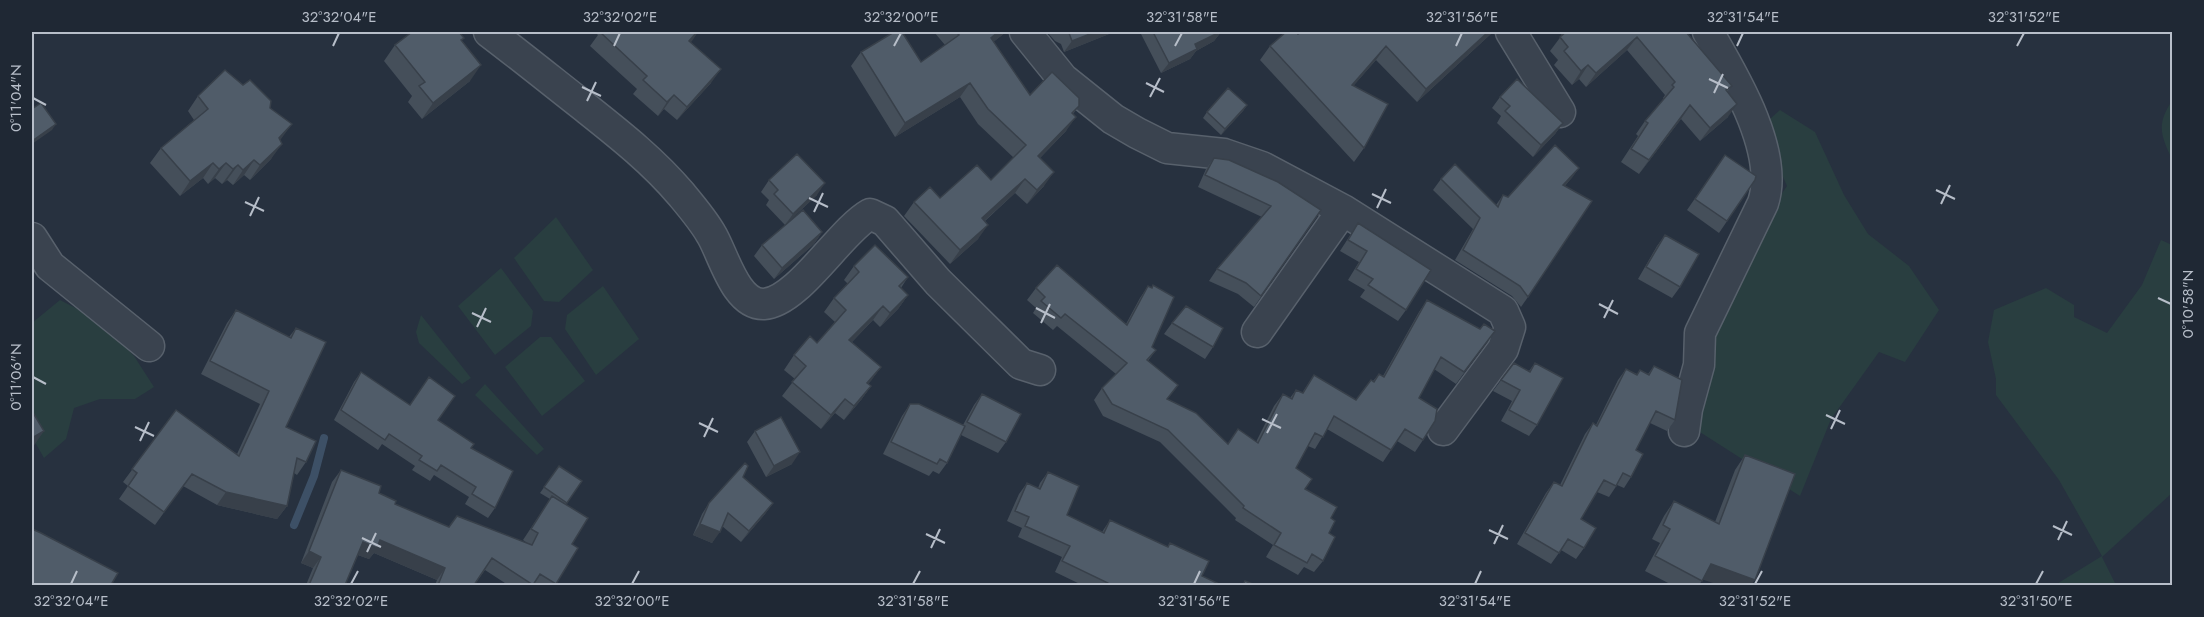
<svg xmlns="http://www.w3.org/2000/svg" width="2204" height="617" font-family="Jost,sans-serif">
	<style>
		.green { fill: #293e40 }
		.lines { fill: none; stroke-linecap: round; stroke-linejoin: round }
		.stream { stroke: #3d5066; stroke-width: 8 }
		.minor-casing { stroke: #58616c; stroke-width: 33 }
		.minor { stroke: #3a434f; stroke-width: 30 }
		.wall { fill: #454f5a }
		.shaded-wall { fill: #38404a }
		.building { fill: #505c69; stroke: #38404a; stroke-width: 1.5 }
		.ticks { fill: none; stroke: #b7bec9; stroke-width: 2 }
		.neatline { fill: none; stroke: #b7bec9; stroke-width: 2 }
		.ticks-label { font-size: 15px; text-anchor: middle; fill: #b7bec9 }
	</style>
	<rect width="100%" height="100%" fill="#27313f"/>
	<path class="green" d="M2172 101V159C2161 136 2156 124 2172 101Z
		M1780 110 1815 132 1844 195 1868 234 1909 266 1939 310 1905 362 1879 352 1831 419 1800 496 1692 427 1715 310 1768 214 1787 186 1761 127Z
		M556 217 593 270 559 302 544 301 514 258Z
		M2161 240 2172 245V493L2102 557 2116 585H2055L2102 556 2059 480 1996 395V379L1988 342 1994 310 2046 288 2074 305V317L2107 333 2142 285Z
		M501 268 533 311 531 326 495 355 458 306Z
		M603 286 639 339 596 375 565 329 567 315Z
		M60 300 103 322 134 356 154 387 135 399H100L74 408 66 439 44 458 32 437V323Z
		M421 315 471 378 462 384 419 343 416 332Z
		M540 337H551L585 381 542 416 505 367Z
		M485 384 544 449 537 455 475 395Z"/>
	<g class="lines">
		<path class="stream" d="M294 525 314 476 324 438"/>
		<defs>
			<path id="minor" d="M489 32C522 57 554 83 586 108 620 135 653 161 681 194 691 206 703 220 711 234 723 253 735 305 764 304 798 302 840 231 870 214L885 221 938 282 1021 364 1040 370
				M1025 32 1063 79 1113 119 1137 133 1167 148 1224 154 1262 167 1343 210 1503 311 1510 327 1503 349 1443 430
				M1511 32 1560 112
				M32 238 50 266 149 346
				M1257 332 1343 210
				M1684 431 1687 409 1699 365 1700 333 1763 203C1780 152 1733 75 1708 32"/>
		</defs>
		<use href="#minor" class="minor-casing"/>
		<use href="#minor" class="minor"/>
	</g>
	<path class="wall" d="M595 32H698L690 42 711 83 677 120 664 109 658 116 633 94 637 89 590 46 598 35Z
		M934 32H1006L993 42 1030 95 1079 106 1073 114 1066 131 1040 158 1044 186 1027 204 1015 193 985 221 978 239 950 264 904 216 914 202 940 198 991 180 1014 158 978 124 960 97 895 137 851 66 861 52 921 62 945 45Z
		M1047 32H1114L1064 52 1061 44 1055 41Z
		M1140 32H1221L1214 41 1196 51 1190 59 1161 73Z
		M1301 32H1493L1417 102 1376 60 1353 86 1364 148 1354 162 1260 60 1270 46 1298 34Z
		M1559 32H1686L1732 86 1727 92 1728 117 1700 141 1681 119 1639 174 1621 162 1638 136 1636 134 1645 121 1664 99 1663 98 1665 95 1627 50 1586 87 1579 79 1572 85 1554 65 1558 60 1550 51 1562 35Z
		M464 38 462 40 470 81 422 119 408 102 412 96 384 61 395 45Z
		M198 96 270 108 280 141 271 159 250 180 244 175 233 185 227 180 222 184 215 178 208 184 203 178 180 196 150 163 161 148 194 120 188 111Z
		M1500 97 1563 123 1555 134 1533 157 1497 123 1501 116 1492 108Z
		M1247 105 1243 111 1221 135 1203 118 1207 112Z
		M1725 155 1755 180 1719 233 1687 210Z
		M1214 158 1321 210 1254 307 1238 294 1209 281 1217 269 1262 217 1198 187 1206 169Z
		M1579 168 1565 186 1528 297 1521 307 1512 296 1455 260 1473 229 1433 190 1441 179 1496 205 1503 195 1508 197Z
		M769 180 817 195 785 225 766 205 769 200 761 192Z
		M1358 223 1406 310 1398 321 1360 297 1365 290 1348 280 1359 262 1340 251Z
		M822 232 814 244 774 279 754 256 762 245Z
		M1665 235 1680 287 1672 298 1638 279 1657 246Z
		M854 266 908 277 901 288 908 295 898 309 880 327 873 320 852 342 881 367 868 384 871 386 861 400 844 420 835 413 821 429 782 396 795 379 784 370 794 355 817 343 835 322 824 312 834 298 848 284 844 280Z
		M1153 285 1152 347 1156 350 1148 361 1168 399 1228 444 1256 442 1274 406 1283 394 1290 398 1296 390 1302 393 1314 375 1356 400 1373 381 1379 374 1383 376 1419 312 1427 300 1486 343 1456 384 1434 369 1419 398 1423 440 1415 452 1397 441 1383 462 1327 429 1315 449 1308 446 1296 468 1305 489 1331 518 1323 561 1314 572 1304 567 1298 575 1266 557 1273 545 1235 520 1236 518 1160 442 1103 416 1094 400 1102 388 1116 374 1057 326 1053 330 1033 313 1036 308 1027 300 1036 288 1126 324 1140 298 1148 286 1151 288Z
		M236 310 289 337 296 328 286 427 306 462 297 475 294 473 287 506 277 519 217 505 183 486 155 525 119 499 128 486 123 482 176 410 237 454 260 404 201 374 227 323Z
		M1172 323 1213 347 1205 359 1164 334Z
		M1514 363 1529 371 1535 363 1537 425 1529 436 1501 421 1512 401 1493 391Z
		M1654 366 1675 420 1667 431 1650 423 1636 450 1631 477 1624 488 1617 485 1609 497 1597 492 1581 519 1584 548 1576 559 1561 550 1551 564 1517 544 1546 493 1554 482 1560 485 1585 434 1593 423 1596 425 1618 380 1626 369 1637 374 1640 370 1648 374Z
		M361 372 410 405 438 421 471 448 495 508 488 518 465 504 469 497 434 475 430 481 412 470 415 466 382 444 378 450 334 420 354 382Z
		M982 394 1006 442 998 453 961 435 947 463 939 474 933 471 929 476 883 454 902 416 910 404 963 425 974 405Z
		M755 431 792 464 766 477 747 442Z
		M1745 455 1703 579 1699 585H1672L1645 571 1660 543 1652 539 1664 516 1674 501 1715 522 1735 470Z
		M559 466 582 481 566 504 572 544 578 548 555 585H508L485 570 474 585H435L437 580 374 553 369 559 358 555 345 585H306L313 568 301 563 332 482 341 470 379 493 395 504 449 527 527 543 523 540 550 499 540 493Z
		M1048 472 1067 515 1102 532 1110 520 1167 547 1170 543 1202 576 1221 585H1082L1055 572 1062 557 1018 537 1022 528 1007 521 1019 494 1027 483 1038 488 1040 483Z
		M743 477 773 503 765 514 741 542 722 526 712 543 693 535 702 514 709 503Z"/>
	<path class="shaded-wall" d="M697 32H698L692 41 679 54 689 41Z
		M998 32H1006L981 52 991 38Z
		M1095 32H1114L1064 52 1072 41Z
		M1221 32 1214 41 1196 51 1190 59 1161 73 1169 63 1195 44Z
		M1488 32H1493L1417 102 1426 89Z
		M1637 37 1627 50 1586 87 1596 73Z
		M1386 46 1376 60 1342 99 1352 85Z
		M481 65 470 81 422 119 433 103Z
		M1588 65 1579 79 1572 85 1581 71Z
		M721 69 711 83 677 120 687 107Z
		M970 83 960 97 895 137 905 123Z
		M674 95 664 109 658 116 667 102Z
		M1737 104 1728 117 1700 141 1710 128Z
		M1247 105 1243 111 1221 135 1225 129Z
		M1690 105 1681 119 1639 174 1649 160Z
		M1076 117 1066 131 1028 170 1038 156Z
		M1563 123 1555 134 1533 157 1541 145Z
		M56 124 52 130 32 144V141Z
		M292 124 281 139 268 153 279 138Z
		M282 144 271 159 250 180 260 165Z
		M254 160 244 175 233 185 243 170Z
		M213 163 203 178 180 196 190 181Z
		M226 163 215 178 208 184 219 169Z
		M238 165 227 180 222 184 233 169Z
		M1579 168 1572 178 1556 195 1563 185Z
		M1054 172 1044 186 1027 204 1037 190Z
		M1025 179 1015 193 972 232 982 218Z
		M825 183 817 195 785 225 793 214Z
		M988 225 978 239 950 264 960 250Z
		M822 232 814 244 774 279 782 268Z
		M908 295 898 309 880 327 890 313Z
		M883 306 873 320 840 354 849 340Z
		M881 367 871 381 857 397 867 383Z
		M871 386 861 400 844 420 854 406Z
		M845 399 835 413 821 429 831 415Z
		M44 431 33 447H32V438Z
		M800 452 792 464 766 477 774 466Z
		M226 492 287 506 277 519 217 505Z
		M773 503 765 514 741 542 749 531Z
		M700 524 720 532 712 543 693 535Z
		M380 540 445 568 437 580 374 553 369 559 355 554 363 542Z
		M309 551 321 557 313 568 301 563Z
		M1711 564 1755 580 1751 585H1719L1701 579Z"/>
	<path class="building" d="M412 32H459L464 38 461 40 481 65 433 103 419 86 425 82 395 45Z
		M600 32H697L689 41 721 69 687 107 674 95 667 102 643 80 647 76Z
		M894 32H902L921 62 959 35 956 32H998L991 38 1030 95 1052 72 1079 98V106L1072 113 1076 117 1038 156 1054 172 1037 190 1025 179 982 218 988 225 960 250 914 202 930 187 940 198 977 165 991 180 1026 145 988 109 970 83 905 123 861 52Z
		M1066 32H1095L1072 41 1069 33Z
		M1153 32H1220L1195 44 1197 49 1169 63Z
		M1286 32H1296L1298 34 1301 32H1488L1426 89 1386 46 1352 85 1388 104 1364 148 1270 46Z
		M1566 32H1686L1732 86 1726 90 1737 104 1710 128 1690 105 1649 160 1631 149 1648 123 1645 121 1674 87 1672 85 1675 82 1637 37 1596 73 1588 65 1581 71 1564 51 1568 47 1560 37Z
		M225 70 243 85 250 80 271 101 270 108 292 124 279 138 282 144 260 165 254 160 243 170 238 165 233 169 226 163 219 169 213 163 190 181 161 148 208 109 198 96Z
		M1517 79 1563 123 1541 145 1505 111 1510 106 1500 97Z
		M1228 88 1247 105 1225 129 1207 112Z
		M41 103 56 124 32 141V109Z
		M1555 145 1579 168 1563 185 1592 201 1528 297 1520 286 1463 250 1480 218 1441 179 1455 164 1498 207 1503 195 1508 197Z
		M797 154 825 183 793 214 774 194 778 190 769 180Z
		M1725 155 1756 176 1755 180 1727 221 1695 199Z
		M1214 158 1229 160 1278 182 1321 210 1261 296 1246 283 1217 269 1271 206 1205 175Z
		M803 210 822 232 782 268 762 245Z
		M1358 223 1431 270 1406 310 1368 285 1373 279 1356 269 1367 251 1348 240Z
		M1665 235 1699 254 1680 287 1646 267Z
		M875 245 908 277 899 286 908 295 890 313 883 306 849 340 881 367 867 383 871 386 854 406 845 399 831 415 792 382 806 366 794 355 810 336 817 343 846 310 834 298 859 272 854 266Z
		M1057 265 1127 325 1148 286 1152 288 1153 285 1174 297 1152 347 1156 350 1147 360 1178 385 1167 399 1196 413 1228 444 1238 429 1258 443 1283 394 1292 399 1296 390 1303 393 1314 375 1356 400 1371 380 1374 382 1379 374 1384 377 1427 300 1480 329 1484 324 1495 331 1464 372 1441 357 1419 398 1437 409 1435 421 1423 440 1405 429 1391 450 1334 416 1323 437 1315 433 1296 468 1312 479 1305 489 1337 507 1331 518 1335 521 1329 533 1335 537 1323 561 1312 554 1307 563 1274 545 1281 533 1243 508 1244 506 1168 430 1112 404 1102 388 1127 363 1065 314 1061 318 1041 301 1045 297 1036 288Z
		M1186 306 1223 328 1213 347 1172 323Z
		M236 310 291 338 296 328 326 342 286 427 316 441 306 462 297 458 287 506 226 492 192 474 164 512 128 486 137 473 132 469 176 410 239 456 269 391 210 361Z
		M1514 363 1530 372 1535 363 1563 378 1537 425 1509 410 1520 390 1501 380Z
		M1654 366 1682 380 1675 420 1656 411 1636 450 1643 454 1631 477 1623 473 1616 486 1604 480 1581 519 1596 528 1584 548 1568 539 1559 553 1525 533 1554 482 1562 486 1593 423 1597 426 1626 369 1637 375 1640 370 1649 375Z
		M361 372 410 405 429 377 455 396 438 420 474 444 471 448 513 471 495 508 472 494 476 487 441 465 437 471 419 460 422 456 389 434 385 440 341 410Z
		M982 394 1021 414 1006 442 967 422Z
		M910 404H919L965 426 947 463 940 459 937 464 891 442Z
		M32 411 44 431 32 438Z
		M781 417 800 452 774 466 755 431Z
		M1745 455 1795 474 1755 580 1711 564 1702 581 1655 556 1670 529 1663 525 1674 501 1719 524Z
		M745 463 748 466 743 477 773 503 749 531 728 513 720 532 700 524 709 503Z
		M559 466 582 481 567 503 544 487Z
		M341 470 381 486 379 493 396 501 395 504 449 527 457 516 532 545 538 533 531 529 552 496 588 518 572 544 578 548 556 584 540 574 533 585 492 558 474 585H438L445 568 380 540 377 548 363 542 345 585H309L321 557 309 551Z
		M1048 472 1079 486 1067 515 1104 533 1110 520 1168 547 1170 543 1209 561 1202 576 1221 585H1109L1108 583 1062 561 1070 546 1025 526 1029 517 1015 511 1027 483 1040 489Z
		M32 529 41 533 118 573 111 585H32Z
		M1245 581 1255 585H1243Z"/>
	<path class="ticks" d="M333 46 339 33M614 46 620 33M894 46 901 33M1175 46 1182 33M1456 46 1462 33M1737 46 1743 33M2017 46 2024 33M1709 79 1728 88M1146 83 1164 92M582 87 601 96M1714 93 1723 74M1150 97 1160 78M33 98 46 105M587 101 596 82M1936 190 1955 199M1372 194 1391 203M809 198 828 207M245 202 264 211M1941 204 1950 185M1377 208 1386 189M814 212 823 193M250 216 259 197M2158 298 2171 304M1599 304 1618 314M1036 308 1055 318M472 313 491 322M1604 318 1613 300M1041 323 1050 304M477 327 486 308M33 377 46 384M1826 415 1845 424M1262 419 1281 428M699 423 718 432M135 427 154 436M1831 429 1840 410M1267 433 1277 414M704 437 713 418M140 441 149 422M2053 526 2072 535M1489 530 1508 539M926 534 945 543M362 538 381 547M2058 540 2067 521M1494 544 1503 525M931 548 940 529M367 552 376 533M71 584 77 571M351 584 358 571M632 584 639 571M913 584 920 571M1194 584 1200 571M1475 584 1481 571M1755 584 1762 571M2036 584 2043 571"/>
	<rect width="2204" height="617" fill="none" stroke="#1f2834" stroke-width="66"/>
	<rect x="33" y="33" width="2138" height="551" class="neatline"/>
	<g class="ticks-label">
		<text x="339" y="22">32°32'04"E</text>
		<text x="620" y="22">32°32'02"E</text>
		<text x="901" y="22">32°32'00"E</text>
		<text x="1182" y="22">32°31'58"E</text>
		<text x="1462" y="22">32°31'56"E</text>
		<text x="1743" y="22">32°31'54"E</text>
		<text x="2024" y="22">32°31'52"E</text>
		<text transform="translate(16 98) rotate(-90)" y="5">0°11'04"N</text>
		<text transform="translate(2188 304) rotate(-90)" y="5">0°10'58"N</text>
		<text transform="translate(16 377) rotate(-90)" y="5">0°11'06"N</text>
		<text x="71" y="606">32°32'04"E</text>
		<text x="351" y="606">32°32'02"E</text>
		<text x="632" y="606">32°32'00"E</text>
		<text x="913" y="606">32°31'58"E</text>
		<text x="1194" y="606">32°31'56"E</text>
		<text x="1475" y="606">32°31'54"E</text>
		<text x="1755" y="606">32°31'52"E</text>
		<text x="2036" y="606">32°31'50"E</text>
	</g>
</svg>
